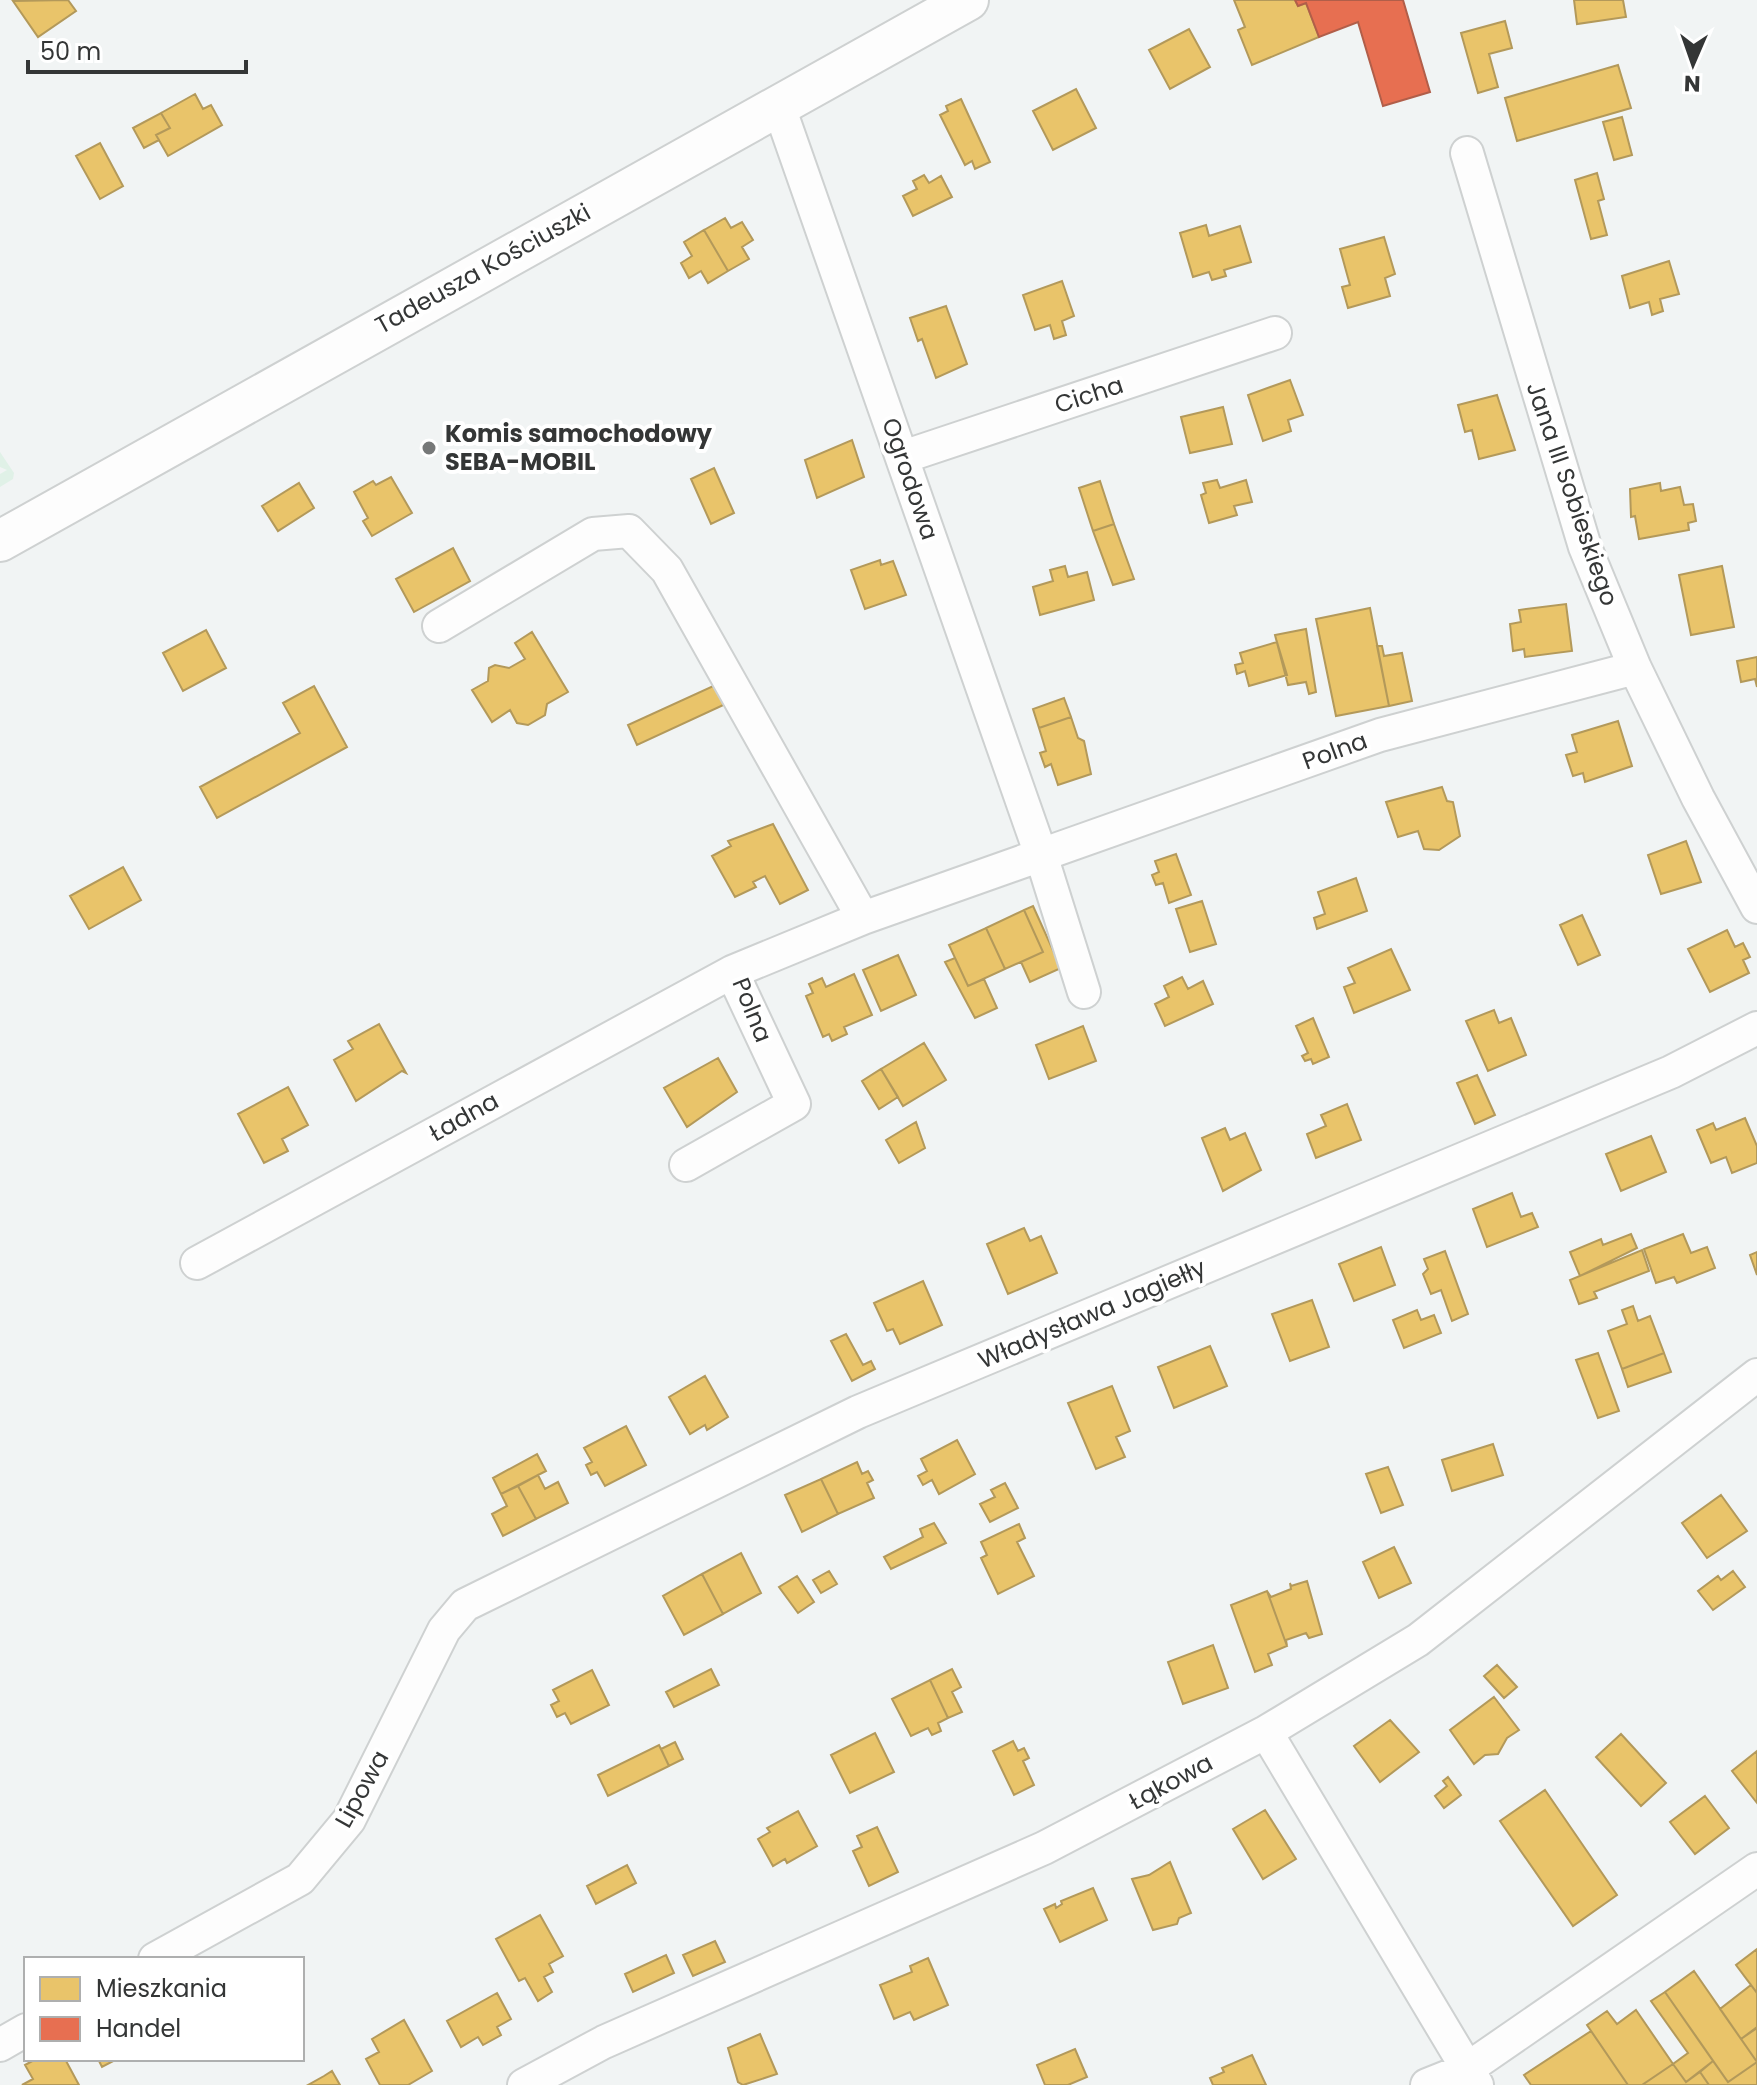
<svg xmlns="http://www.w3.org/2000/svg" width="1757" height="2085" font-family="Poppins,sans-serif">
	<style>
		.green { fill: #e0f1e7 }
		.homes { fill: #e9c46a; stroke: #b3995a; stroke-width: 2 }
		.shops { fill: #e76f51; stroke: #b15e49; stroke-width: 2 }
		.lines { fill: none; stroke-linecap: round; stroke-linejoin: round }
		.minor-casing { stroke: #ced1d1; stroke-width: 36 }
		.major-casing { stroke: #ced1d1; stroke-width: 44 }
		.minor { stroke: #fdfdfd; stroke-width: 32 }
		.major { stroke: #fdfdfd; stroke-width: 40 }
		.poi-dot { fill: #767878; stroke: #fff; stroke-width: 3 }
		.labels { text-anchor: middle; stroke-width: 8; stroke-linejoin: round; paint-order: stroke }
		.street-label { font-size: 24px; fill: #343636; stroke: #fff }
		.poi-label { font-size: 24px; font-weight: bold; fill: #343636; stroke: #fff; text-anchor: start }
	</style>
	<rect width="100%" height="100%" fill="#f1f4f4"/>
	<path class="green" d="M0 452 14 473 13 479 0 487V474L7 470 0 467Z"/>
	<path class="homes" d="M68 0 76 11 38 37 13 1Z
		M1234 0H1295L1298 6 1306 3 1319 37 1252 65 1238 30 1245 27Z
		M1574 0H1623L1626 17 1577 24Z
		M1505 21 1512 48 1489 54 1498 87 1478 93 1461 33Z
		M1189 29 1210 67 1170 89 1149 50Z
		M1618 65 1631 108 1517 141 1505 98Z
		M1076 89 1096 128 1053 150 1033 111Z
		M195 94 203 109 211 105 222 125 168 156 156 135 170 128 161 113Z
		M961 99 990 162 975 169 972 161 965 165 940 115 948 111 946 106Z
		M161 113 170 128 156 135 159 140 144 148 133 128Z
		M1622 117 1632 155 1614 160 1603 122Z
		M100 143 123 186 100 199 76 156Z
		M1597 173 1604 199 1598 201 1607 235 1591 239 1575 180Z
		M924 175 929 183 941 176 952 197 913 216 903 196 917 189 913 181Z
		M725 218 731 228 742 222 753 240 742 247 749 259 728 271 704 230Z
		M1206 225 1209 236 1240 226 1251 262 1224 270 1226 276 1212 280 1209 272 1193 277 1180 233Z
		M704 230 728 271 708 283 701 271 689 278 681 263 692 256 684 242Z
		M1384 237 1395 274 1385 278 1390 296 1348 308 1342 287 1350 285 1340 249Z
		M1669 261 1679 294 1660 299 1663 311 1652 315 1649 302 1630 308 1622 276Z
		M1062 281 1074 316 1062 321 1066 335 1054 339 1050 325 1035 330 1023 295Z
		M946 306 967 364 936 378 922 339 918 341 910 318Z
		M1290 380 1303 415 1288 420 1291 431 1263 441 1248 395Z
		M1497 395 1515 450 1479 459 1472 430 1465 432 1458 405Z
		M1223 407 1232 444 1190 453 1181 417Z
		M852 440 864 477 817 498 805 460Z
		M714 468 734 513 711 524 691 479Z
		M391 477 412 513 372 536 363 521 368 518 354 492 373 481 376 485Z
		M1217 480 1220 488 1246 480 1252 502 1234 506 1237 515 1209 523 1201 495 1206 493 1203 483Z
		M1100 481 1114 524 1093 531 1079 488Z
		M299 483 314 508 278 531 262 506Z
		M1660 483 1661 491 1680 487 1684 505 1693 504 1696 521 1688 523 1689 530 1639 539 1635 516 1631 517 1630 489Z
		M1114 524 1134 579 1113 585 1093 531Z
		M453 548 470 581 414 612 396 579Z
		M880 560 881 565 893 561 906 595 865 609 851 570Z
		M1065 566 1068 577 1087 572 1094 600 1040 615 1033 587 1053 581 1050 570Z
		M1722 566 1734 627 1691 635 1679 575Z
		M1566 604 1572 651 1525 657 1524 649 1513 651 1510 624 1521 622 1519 610Z
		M1370 608 1389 706 1336 716 1316 619Z
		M1306 629 1316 692 1309 694 1306 682 1288 685 1275 635Z
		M206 630 226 668 183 691 163 653Z
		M532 632 568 692 547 704 545 715 528 725 517 723 510 710 492 722 472 690 488 681 489 668 495 665 509 668 525 659 515 643Z
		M1277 642 1287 675 1249 686 1245 671 1237 674 1235 665 1243 663 1240 653Z
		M1377 646H1382L1384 656 1402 653 1412 701 1389 706Z
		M1757 657V687L1755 679 1741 682 1737 661Z
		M722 682 732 701 637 745 628 725Z
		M314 686 347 747 217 818 200 787 300 733 283 703Z
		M1064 698 1071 717 1039 728 1033 709Z
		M1071 717 1078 738 1084 741 1091 774 1058 785 1051 764 1045 767 1040 753 1046 751 1039 728Z
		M1618 721 1632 766 1585 782 1583 773 1573 776 1566 755 1577 752 1572 735Z
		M1442 787 1447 801 1453 802 1460 836 1439 850 1424 849 1418 831 1398 837 1386 802Z
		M773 824 808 890 780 904 765 876 753 882 756 887 735 897 712 856 731 846 728 841Z
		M1686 841 1701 882 1661 894 1648 855Z
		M1176 854 1191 895 1169 903 1163 883 1156 885 1152 875 1159 872 1155 861Z
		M123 867 141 900 89 929 70 896Z
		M1356 878 1367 911 1317 929 1314 918 1325 914 1318 892Z
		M1202 901 1216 944 1190 952 1176 909Z
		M1033 906 1061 968 1030 982 1021 962 1043 952 1024 910Z
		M1024 910 1043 952 1005 969 986 928Z
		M1582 915 1600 955 1578 965 1560 925Z
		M986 928 1005 969 968 986 949 945Z
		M1727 930 1735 947 1743 943 1750 957 1743 960 1749 973 1710 992 1688 949Z
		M1391 949 1410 990 1354 1013 1344 987 1355 983 1348 968Z
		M898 955 916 995 881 1011 863 970Z
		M955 958 968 986 984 979 997 1008 975 1018 945 962Z
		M854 974 872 1015 844 1027 847 1034 832 1041 829 1034 823 1037 806 996 813 993 809 984 822 978 826 987Z
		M1182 977 1188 989 1203 981 1213 1004 1165 1026 1155 1004 1169 997 1164 986Z
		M1494 1010 1499 1023 1511 1018 1526 1055 1488 1071 1466 1021Z
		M1313 1018 1329 1057 1313 1064 1311 1059 1305 1061 1302 1056 1308 1053 1296 1026Z
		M379 1024 406 1073 402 1071 356 1101 334 1060 353 1049 348 1041Z
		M1083 1026 1096 1061 1049 1079 1036 1045Z
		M924 1043 946 1080 903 1106 881 1069Z
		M718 1058 737 1092 687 1127 664 1088Z
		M881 1069 898 1097 879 1109 862 1081Z
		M1477 1075 1495 1115 1475 1124 1457 1083Z
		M288 1087 308 1125 282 1139 288 1151 264 1163 238 1114Z
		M1347 1104 1361 1140 1316 1158 1307 1134 1326 1126 1321 1115Z
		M1745 1118 1757 1146V1163L1732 1173 1726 1157 1711 1163 1697 1130 1713 1123 1716 1130Z
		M916 1122 925 1148 899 1163 886 1140Z
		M1225 1128 1230 1140 1245 1133 1261 1170 1223 1191 1202 1138Z
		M1651 1136 1666 1172 1621 1191 1606 1154Z
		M1512 1193 1521 1217 1532 1213 1538 1227 1487 1247 1473 1209Z
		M1024 1228 1030 1241 1041 1236 1057 1273 1008 1294 987 1244Z
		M1631 1234 1637 1248 1580 1276 1570 1252 1601 1239 1603 1245Z
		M1683 1234 1691 1253 1707 1247 1715 1268 1677 1283 1674 1277 1656 1283 1644 1249Z
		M1381 1247 1395 1285 1354 1301 1339 1264Z
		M1642 1250 1649 1271 1594 1292 1597 1298 1579 1304 1570 1280Z
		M1445 1251 1468 1314 1452 1321 1441 1290 1431 1294 1423 1274 1428 1269 1424 1259Z
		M1757 1252V1275L1750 1255Z
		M923 1281 942 1325 900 1344 893 1329 887 1331 874 1303Z
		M1312 1300 1329 1347 1290 1361 1272 1314Z
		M1633 1306 1638 1321 1650 1316 1664 1353 1622 1369 1608 1331 1627 1324 1622 1310Z
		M1417 1310 1421 1320 1434 1315 1441 1333 1404 1348 1393 1320Z
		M846 1334 863 1365 871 1361 875 1369 852 1381 831 1341Z
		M1210 1346 1227 1386 1174 1408 1158 1367Z
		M1598 1353 1619 1411 1598 1418 1576 1360Z
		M1664 1353 1671 1372 1628 1387 1622 1369Z
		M705 1376 728 1417 707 1430 705 1425 690 1434 669 1397Z
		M1112 1386 1130 1431 1116 1437 1125 1457 1096 1469 1068 1403Z
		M626 1426 646 1465 605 1486 597 1472 591 1475 586 1465 592 1462 584 1448Z
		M957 1440 975 1474 939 1494 932 1480 923 1485 918 1476 927 1471 921 1459Z
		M1493 1444 1503 1475 1452 1491 1442 1460Z
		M537 1454 546 1471 501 1494 493 1478Z
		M857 1462 862 1474 868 1471 873 1480 867 1483 874 1498 838 1514 821 1479Z
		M1388 1467 1403 1505 1381 1513 1366 1474Z
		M538 1475 545 1489 558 1482 568 1503 536 1519 518 1486Z
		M821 1479 838 1514 802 1532 785 1495Z
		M1005 1483 1018 1508 990 1522 980 1504 995 1497 991 1490Z
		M518 1486 536 1519 503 1536 492 1514 507 1506 501 1494Z
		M1721 1495 1747 1531 1707 1558 1682 1523Z
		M934 1523 946 1543 891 1569 884 1557 923 1537 920 1529Z
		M1019 1524 1025 1538 1017 1542 1034 1576 998 1594 981 1558 987 1555 981 1542Z
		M1394 1547 1411 1583 1379 1598 1363 1562Z
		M741 1553 761 1593 723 1614 702 1574Z
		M829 1571 837 1584 821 1593 813 1580Z
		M1733 1571 1745 1587 1713 1610 1698 1591 1718 1576 1721 1580Z
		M702 1574 723 1614 684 1635 663 1596Z
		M797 1576 814 1602 798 1613 779 1587Z
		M1307 1581 1322 1634 1309 1638 1306 1633 1286 1640 1287 1646 1267 1591 1271 1597 1291 1589 1290 1583 1291 1586Z
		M1267 1591 1287 1646 1268 1654 1272 1665 1255 1672 1231 1605Z
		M1213 1645 1228 1688 1183 1704 1168 1662Z
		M1497 1665 1517 1687 1504 1698 1484 1676Z
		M711 1669 719 1685 674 1707 666 1692Z
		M952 1669 961 1687 952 1692 962 1712 948 1718 930 1680Z
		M592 1670 609 1705 571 1724 565 1713 557 1717 551 1705 559 1701 553 1690Z
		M930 1680 948 1718 938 1723 941 1731 932 1735 928 1728 911 1736 892 1699Z
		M1494 1697 1519 1730 1507 1738 1498 1754 1485 1755 1474 1764 1450 1730Z
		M1390 1720 1419 1752 1380 1782 1354 1746Z
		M875 1733 894 1772 850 1793 831 1755Z
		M1621 1734 1666 1783 1641 1806 1596 1757Z
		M1013 1741 1018 1751 1024 1748 1029 1758 1023 1761 1034 1785 1014 1795 993 1751Z
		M675 1742 683 1759 669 1766 661 1749Z
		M659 1745 669 1766 608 1796 598 1775Z
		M1757 1751V1803L1732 1771Z
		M1448 1777 1461 1795 1444 1808 1435 1796 1447 1786 1443 1781Z
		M1545 1790 1617 1895 1573 1926 1500 1821Z
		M1705 1796 1729 1828 1695 1854 1670 1822Z
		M1265 1810 1296 1859 1263 1879 1233 1829Z
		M798 1811 817 1846 787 1863 785 1859 773 1866 758 1839 770 1832 767 1828Z
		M877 1827 898 1872 869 1886 853 1851 862 1847 857 1836Z
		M1170 1862 1191 1913 1179 1918 1177 1924 1153 1930 1132 1879 1149 1875Z
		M627 1865 636 1883 596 1904 587 1886Z
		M1093 1888 1107 1920 1060 1942 1044 1909 1055 1904 1056 1908 1062 1904 1061 1901Z
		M540 1915 563 1956 549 1964 553 1972 544 1977 552 1992 538 2001 525 1978 519 1981 496 1939Z
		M715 1941 725 1962 693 1976 683 1955Z
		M1757 1949V1993L1736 1965Z
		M666 1955 674 1973 633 1992 625 1974Z
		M928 1958 948 2005 914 2020 910 2012 894 2019 880 1985 912 1972 910 1966Z
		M1694 1971 1757 2062 1728 2082 1665 1992Z
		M1751 1985 1757 1993V2027L1741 2039 1720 2009Z
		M1665 1992 1713 2061 1686 2082 1673 2064 1688 2053 1651 2001Z
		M497 1993 511 2019 497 2027 501 2035 483 2045 478 2037 461 2047 447 2021Z
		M1636 2010 1673 2064 1642 2085H1628L1587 2025 1607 2011 1617 2024Z
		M404 2020 432 2071 408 2085H380L366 2059 379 2052 372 2039Z
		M1757 2028V2085H1709L1700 2072 1713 2061 1728 2082 1757 2062 1741 2039Z
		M1591 2031 1628 2085H1531L1524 2075Z
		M760 2034 777 2074 743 2085 738 2082 728 2048Z
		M1075 2049 1087 2077 1068 2085H1045L1037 2065Z
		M1252 2055 1266 2085H1213L1210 2078 1224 2072 1222 2068Z
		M36 2059H65L79 2085H22L33 2079 25 2065Z
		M98 2059H117L102 2067Z
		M1673 2064 1686 2082 1700 2072 1709 2085H1642Z
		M332 2071 340 2085H308L324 2076Z"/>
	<path class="shops" d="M1295 0H1403L1430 92 1383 106 1358 22 1319 37 1306 3 1298 6Z"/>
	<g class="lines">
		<defs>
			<path id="minor" d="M778 104 1041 855 1084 992
				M1467 153 1585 547 1635 668 1698 798 1757 907
				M903 457 1275 333
				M439 626 593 534 629 531 667 570 863 918
				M686 1165 794 1104 732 972 863 918 1380 735 1635 668
				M197 1263 732 972
				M1266 1732 1477 2085
				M155 1959 300 1879 349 1820 444 1630 465 1605 858 1412 1671 1072 1757 1028
				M0 2045 26 2030
				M524 2085 604 2042 1044 1848 1266 1732 1418 1640 1757 1375
				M1427 2085 1467 2069 1757 1869"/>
			<path id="major" d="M0 541 968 0"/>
		</defs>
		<use href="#minor" class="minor-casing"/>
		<use href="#major" class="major-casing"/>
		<use href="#minor" class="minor"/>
		<use href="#major" class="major"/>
	</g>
	<circle class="poi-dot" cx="429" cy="448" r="8"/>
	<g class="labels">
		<g class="street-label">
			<text transform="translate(483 269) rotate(-29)" y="8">Tadeusza Kościuszki</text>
			<text transform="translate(1089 395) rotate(-18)" y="8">Cicha</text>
			<text transform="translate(910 479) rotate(71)" y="8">Ogrodowa</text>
			<text transform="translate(1572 494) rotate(71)" y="8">Jana III Sobieskiego</text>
			<text transform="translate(1335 751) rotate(-20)" y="8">Polna</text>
			<text transform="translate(752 1010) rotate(68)" y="8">Polna</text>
			<text transform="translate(464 1117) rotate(-29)" y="8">Ładna</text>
			<text transform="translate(1092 1314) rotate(-23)" y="8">Władysława Jagiełły</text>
			<text transform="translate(1171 1782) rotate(-28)" y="8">Łąkowa</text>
			<text transform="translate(362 1789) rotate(-61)" y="8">Lipowa</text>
		</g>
		<g class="poi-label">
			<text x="445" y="442">Komis samochodowy<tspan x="445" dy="28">SEBA-MOBIL</tspan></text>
		</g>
	</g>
	<rect x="24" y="1957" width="280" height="104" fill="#ffffff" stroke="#aeafaf" stroke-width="2"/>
	<rect x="40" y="1977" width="40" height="24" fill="#e9c46a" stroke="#aeafaf" stroke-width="2"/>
	<text x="96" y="1997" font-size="24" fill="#343636">Mieszkania</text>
	<rect x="40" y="2017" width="40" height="24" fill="#e76f51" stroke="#aeafaf" stroke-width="2"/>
	<text x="96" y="2037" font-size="24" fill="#343636">Handel</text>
	<g transform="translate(1693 64) rotate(182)" stroke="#ffffff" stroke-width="6" paint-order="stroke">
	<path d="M0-6L14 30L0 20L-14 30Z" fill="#343636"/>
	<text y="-12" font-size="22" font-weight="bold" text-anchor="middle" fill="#343636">N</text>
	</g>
	<path d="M28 60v12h218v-12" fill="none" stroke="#343636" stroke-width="4"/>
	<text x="40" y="60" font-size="24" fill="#343636" stroke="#ffffff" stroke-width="6" paint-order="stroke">50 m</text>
</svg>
